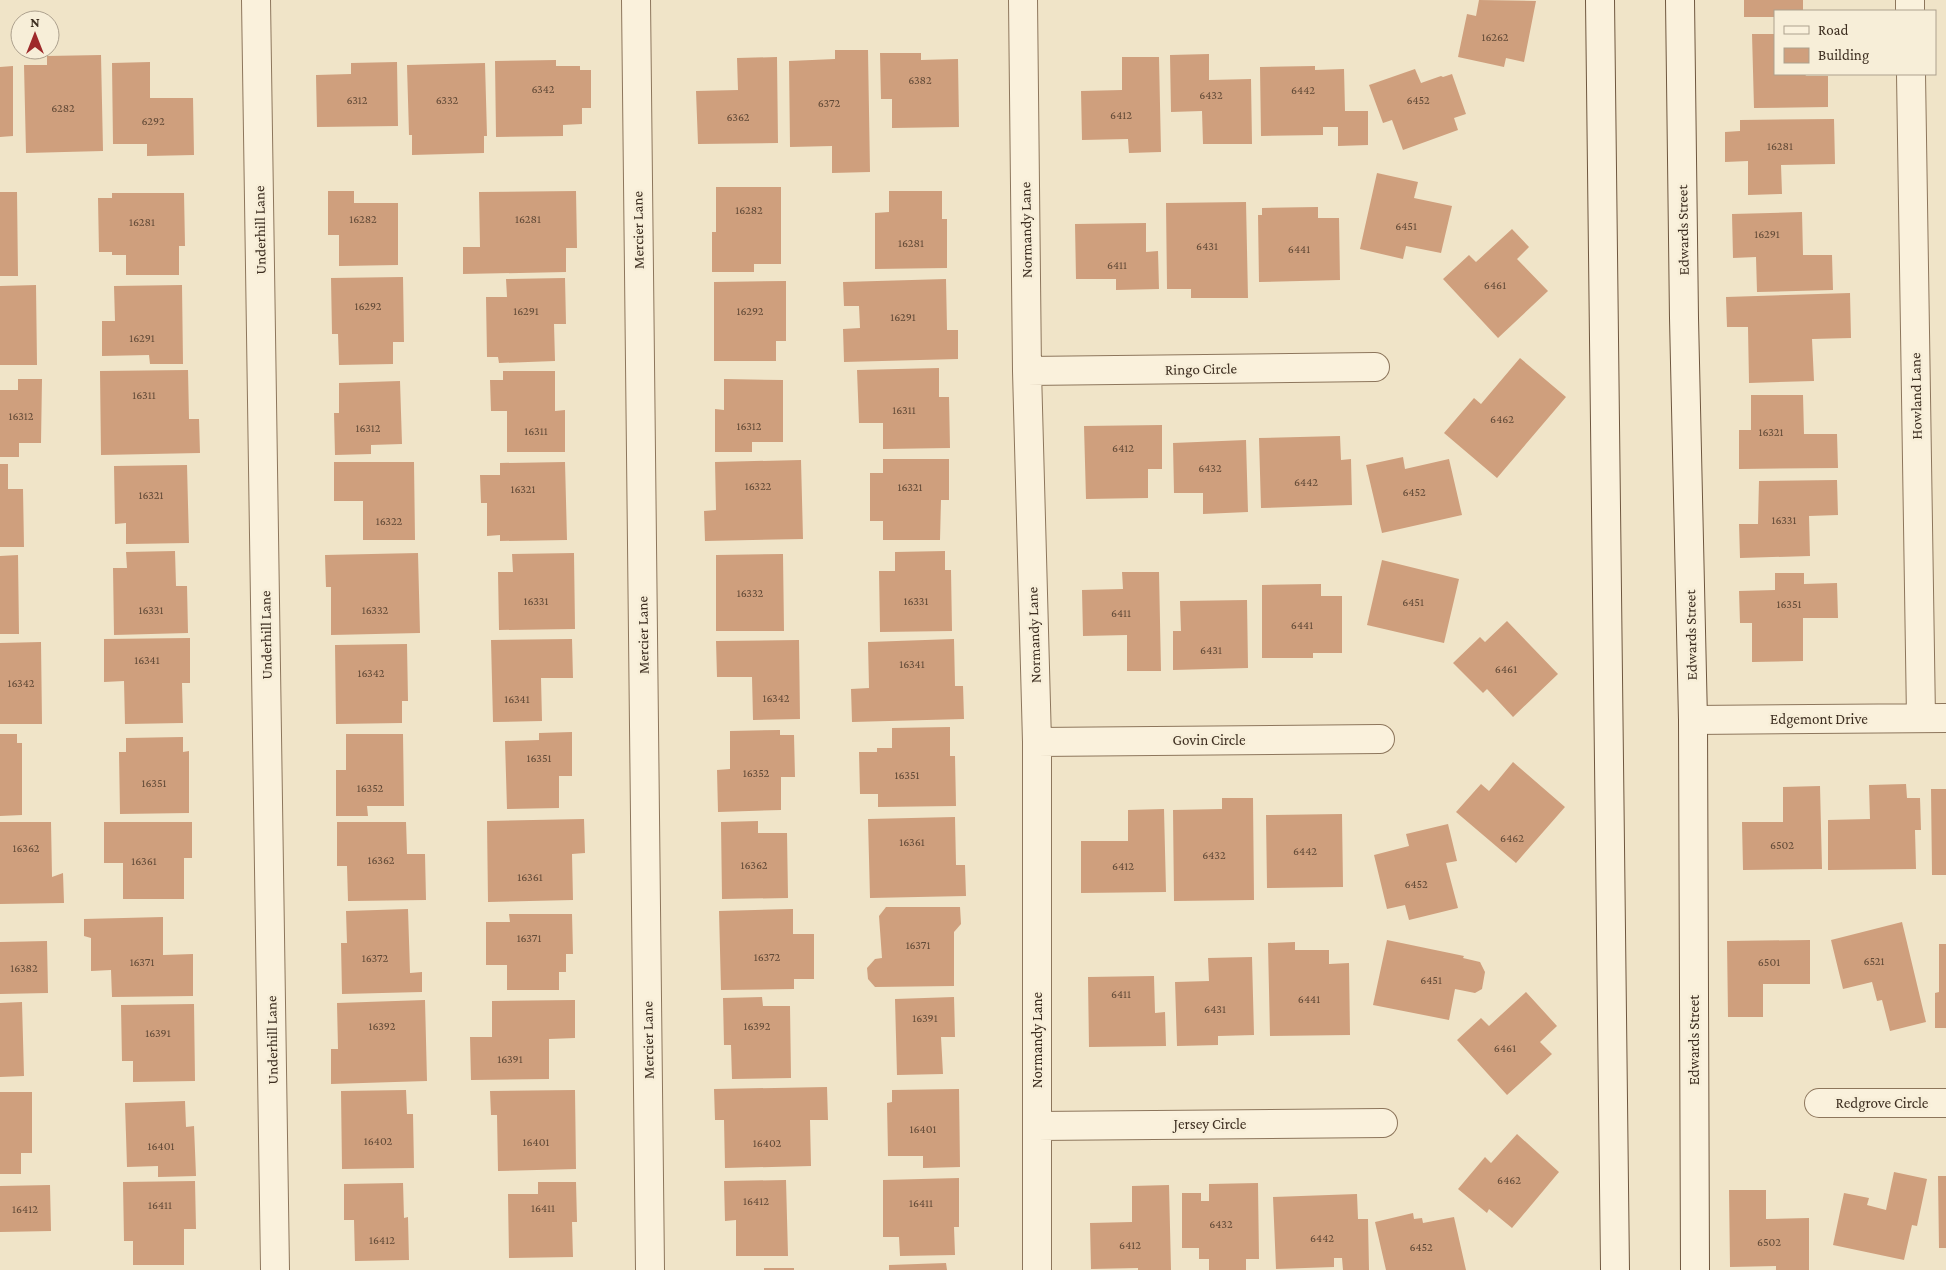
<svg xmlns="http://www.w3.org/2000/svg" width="1946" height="1270" font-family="'Crimson Pro',serif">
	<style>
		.building { fill: #cf9f7d }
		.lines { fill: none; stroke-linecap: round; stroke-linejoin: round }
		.street-casing { stroke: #8d765c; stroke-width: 30 }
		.secondary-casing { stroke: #6f573f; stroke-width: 30 }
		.street { stroke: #faf1dc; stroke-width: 28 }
		.secondary { stroke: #faf1dc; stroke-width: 28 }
		.labels { text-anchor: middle; stroke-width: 5; stroke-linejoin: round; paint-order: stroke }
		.number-label { font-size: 12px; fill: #624a37 }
		.street-label { font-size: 15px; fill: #3d2e20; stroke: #f7eed8 }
	</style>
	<rect width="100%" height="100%" fill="#f0e4c8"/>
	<path class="building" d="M1479 0 1536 1 1524 62 1506 58 1504 67 1458 57 1467 14 1476 16Z
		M1744 0H1803V11H1775V17H1744Z
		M1752 34H1775V74H1805L1806 76H1828V107L1754 108Z
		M835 50H868L870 172 832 173V146L790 147 789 61 835 59Z
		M880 53H921V60L958 59 959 127 892 128V99H881Z
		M1209 54V80L1251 79 1252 144H1203L1202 111 1171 112 1170 55Z
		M101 55 103 151 26 153 24 65H47V56Z
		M777 57 778 143 698 144 696 91 738 90 737 58Z
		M1122 57H1159L1161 152 1129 153 1128 139 1082 140 1081 91 1122 90Z
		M556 60V66H580V70H591V108H582V124L563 125V136L496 137 495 61Z
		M150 62V98H193L194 155 147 156V144H113L112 63Z
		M397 62 398 126 317 127 316 75 351 74V63Z
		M485 63 487 136H484V153L412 155V135H409L407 65Z
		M13 66V136L0 137V67Z
		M1315 66V70L1344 69 1345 111H1368V145L1338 146V127H1323V135L1261 136 1260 67Z
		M1415 69 1421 83 1441 76 1443 77 1452 74 1466 114 1454 118 1458 130 1403 150 1392 120 1383 123 1369 85Z
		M1834 119 1835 164 1781 165 1782 194 1748 195V161L1725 162V132L1740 131V120Z
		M1377 173 1418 182 1414 198 1452 206 1441 253 1406 246 1403 259 1360 249Z
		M716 187H781V264H754V272H712V232H716Z
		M328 191H354V203H398V265L339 266V235H328Z
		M576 191 577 248H566V272L463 274V247H480L479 192Z
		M889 191H942V219H947V268L875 269V213L889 212Z
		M0 192H17L18 276H0Z
		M112 193H184L185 246H179V275H126V255H112V252H99L98 198H112Z
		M1246 202 1248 298H1191V289H1167L1166 203Z
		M1318 207V218H1339L1340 280 1259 282 1258 215H1262V208Z
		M1802 212 1803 255H1832L1833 290 1757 292 1756 257 1733 258 1732 214Z
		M1146 223V252L1158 251 1159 289 1116 290V279H1076L1075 224Z
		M1512 229 1529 247 1517 259 1548 291 1498 338 1443 279 1469 255 1476 262Z
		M403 277 404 342H393V364L339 365 338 334H332L331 278Z
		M565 278 566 324H554L555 361 499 363 498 357H487L486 297H507L506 279Z
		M946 279 947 330H958V359L844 362 843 329 860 328 859 306H844L843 282Z
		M786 281V341H776V361H714V282Z
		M36 285 37 365H0V286Z
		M182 285 183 364H150L149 355 102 356V321H115L114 286Z
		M1850 293 1851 338 1812 339 1814 381 1749 383 1748 327H1727L1726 297Z
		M1520 358 1566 397 1497 478 1444 433 1474 398 1481 404Z
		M939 368V397H949L950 448 883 449V423H859L857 370Z
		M188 370 189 419H199L200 453 101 455 100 371Z
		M503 371H555V411L565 410V452H507V411H491L490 380H503Z
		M18 379H42L41 443H19V457H0V390H18Z
		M724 379 783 380V442H752V452H715V409L724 410Z
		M400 381 402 444 371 445V454L335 455 334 413H339V383Z
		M1751 395H1803L1804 434H1837L1838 468 1739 469V430H1751Z
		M1162 425V469H1148V498L1086 499 1084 426Z
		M1340 436 1341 460 1351 459 1352 505 1261 508 1259 438Z
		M1246 440 1248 512 1203 514V493H1174L1173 443Z
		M1403 457 1405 469 1449 459 1462 515 1382 533 1366 465Z
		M883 459H949V500H941L940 540H883V521H870V473H883Z
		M801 460 803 539 705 541 704 511 716 510 715 462Z
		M334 462H414L415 540H363V501H334Z
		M565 462 567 540 500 541V535L487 536V503H481L480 475H500V463Z
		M0 464H8V489H23L24 547H0Z
		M187 465 189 543 126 544V523L115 524 114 466Z
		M1837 480 1838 515 1809 516 1810 556 1740 558 1739 524H1758L1759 481Z
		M175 551 176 586H187L188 633 114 635 113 568H127L126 552Z
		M945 551V570H951L952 631 880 632 879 571H895V552Z
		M418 553 420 633 331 635V587H326L325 555Z
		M574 553 575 629 499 630 498 572H513L512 554Z
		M783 554 784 631H716V555Z
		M18 555 19 634H0V556Z
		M1382 560 1459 579 1444 643 1367 625Z
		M1122 572H1159L1161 671H1127V635L1083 636 1082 590 1123 589Z
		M1775 573H1804V584L1837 583 1838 618H1803V661L1752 662V623H1740L1739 591 1775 590Z
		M1321 584V596H1342V653H1313V658H1262V585Z
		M1247 600 1248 668 1173 670V631H1181L1180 601Z
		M1507 621 1558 674 1513 717 1487 689 1483 693 1453 663 1480 637 1485 642Z
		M190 638V683H182L183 723 125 724 124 681 104 682V639Z
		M572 639 573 678H541L542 721 493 722 491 640Z
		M954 639 955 686H963L964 719 852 722 851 689 869 688 868 642Z
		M799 640 800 719 753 720 752 677H717L716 641Z
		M41 642 42 724H0V643Z
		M407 644 408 701H402V723L336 724 335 645Z
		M950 727V756H955L956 806 878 807V794H860L859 752H877V748H892V728Z
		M780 730V735H794L795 777H781V810L718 812 717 770 730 769V731Z
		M572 732V776H559V808L507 809 505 741 539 740V733Z
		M0 734H17V743H22V815L0 816Z
		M346 734H403L404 806H367L368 816H336V770H346Z
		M183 737V752L189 751V813L120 814 119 752H126V738Z
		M1513 762 1565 807 1516 863 1456 812 1481 784 1489 791Z
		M1906 784 1907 798H1920L1921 830H1915L1916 869 1828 870V820L1870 819 1869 785Z
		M1820 786 1822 869 1743 870 1742 822H1783V787Z
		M1931 789H1946V875H1932Z
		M1222 798H1253L1254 900 1174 901 1173 810 1222 809Z
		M1164 809 1166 892 1081 893V841H1128V810Z
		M1342 814 1343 887 1267 888 1266 815Z
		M955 817 956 865H965L966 896 870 898 868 819Z
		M584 819 585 853 572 854 573 900 488 902 487 821Z
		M758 821V833H787L788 898 722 899 721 822Z
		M0 822H51L52 877 63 873 64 903 0 904Z
		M104 822H192V858H184V899H123V863H104Z
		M337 822H406L407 854H425L426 900 348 901 347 866H337Z
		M1448 824 1457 861 1446 863 1458 908 1409 920 1405 905 1387 909 1374 855 1409 846 1406 834Z
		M886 907H960L961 924 954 932V986L875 987 868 979 867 968 875 959 882 958 879 916Z
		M408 909 410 973 422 972V992L342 994 341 943H347L346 911Z
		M793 909V934H814V979H794V989L721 990 719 911Z
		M509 914H572L573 954H566V972H559V990H507V965H486V922H510Z
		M163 917V955L193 954V996L112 997 111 970 91 971V938L84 936V919Z
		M1902 922 1926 1022 1890 1031 1882 1000 1877 1001 1872 982 1843 989 1831 940Z
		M1387 940 1464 956 1463 958 1480 962 1485 972 1482 989 1475 993 1455 989 1449 1020 1373 1005Z
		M1810 940V984H1763V1017H1728L1727 941Z
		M47 941 48 993 0 994V942Z
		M1295 942V950H1329V964L1349 963 1350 1035 1270 1036 1268 943Z
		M1939 944H1946V1028H1935V993L1939 992Z
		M1252 957 1254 1035 1218 1036V1045L1177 1046 1175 982 1209 981 1208 958Z
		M1154 976 1155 1013 1165 1012 1166 1046 1089 1047 1088 977Z
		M1526 992 1557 1026 1540 1042 1552 1054 1507 1095 1457 1040 1481 1018 1489 1026Z
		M762 997 763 1006H790L791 1078 732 1079 731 1045H724L723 998Z
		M954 997 955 1037H941L943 1074 897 1075 895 999Z
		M425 1000 427 1081 331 1084V1049H338L337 1003Z
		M575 1000V1038L549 1039V1079L471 1080 470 1037H492V1001Z
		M22 1002 24 1076 0 1077V1003Z
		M194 1004 195 1081 133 1082V1061H122L121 1005Z
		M827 1087 828 1120H810L811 1166 725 1168 724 1120H715L714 1089Z
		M959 1089 960 1167 923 1168V1156H888L887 1103 892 1102V1090Z
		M406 1090 407 1114H413L414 1168 342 1169 341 1091Z
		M575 1090 576 1169 498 1171 497 1115H491L490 1091Z
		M0 1092H32V1153H21V1174H0Z
		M185 1101 186 1127 194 1126 196 1176 158 1177V1166L127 1167 125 1103Z
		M1517 1134 1559 1172 1512 1228 1489 1209 1487 1213 1458 1189 1485 1157 1491 1163Z
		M1894 1172 1927 1179 1917 1226 1912 1225 1904 1260 1833 1245 1844 1193 1869 1198 1867 1205 1886 1210Z
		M1938 1176H1946V1248H1939Z
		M959 1178V1227H954L955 1255 900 1256 899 1237H883V1180Z
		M786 1180 788 1256H736V1220L725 1221 724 1181Z
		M195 1181 196 1229H184V1265H133V1241H124L123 1182Z
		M538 1182H576L577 1222H572L573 1257 509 1258 508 1194H538Z
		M403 1183 404 1218 408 1217 409 1260 355 1261 354 1220H344V1184Z
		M1258 1183 1259 1259H1246V1270H1209V1259H1199V1248H1182V1193H1201V1201H1209V1184Z
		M50 1185 51 1231 0 1232V1186Z
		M1169 1185 1171 1270H1138V1268L1091 1269 1090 1223 1132 1222V1186Z
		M1729 1190H1766V1219L1809 1218V1270H1776V1266L1730 1267Z
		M1357 1194 1358 1219H1368L1369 1270H1343L1342 1258H1334V1267L1276 1269 1273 1197Z
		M1413 1213 1414 1219 1422 1218 1423 1223 1454 1217 1466 1270H1386L1375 1222Z
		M946 1263 947 1270H889V1265Z
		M764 1268H794V1270H764Z"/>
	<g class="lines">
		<defs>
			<path id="street" d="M256 0 275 1270
				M636 0 650 1270
				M1023 0 1027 371 1037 742V1270
				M1910 0V11
				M1911 74 1921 718
				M1027 371 1375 367
				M1693 720 1946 718
				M1037 742 1380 739
				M1819 1103H1946
				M1037 1126 1383 1123"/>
			<path id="secondary" d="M1600 0 1615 1270
				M1680 0 1684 318 1693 720 1695 1270"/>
		</defs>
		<use href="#street" class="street-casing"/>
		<use href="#secondary" class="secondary-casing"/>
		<use href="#street" class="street"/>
		<use href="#secondary" class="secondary"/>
	</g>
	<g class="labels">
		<g class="number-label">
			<text x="1495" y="41">16262</text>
			<text x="920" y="84">6382</text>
			<text x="543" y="93">6342</text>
			<text x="1303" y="94">6442</text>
			<text x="1211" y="99">6432</text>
			<text x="357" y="104">6312</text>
			<text x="447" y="104">6332</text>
			<text x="1418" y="104">6452</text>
			<text x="829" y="107">6372</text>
			<text x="63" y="112">6282</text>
			<text x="1121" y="119">6412</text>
			<text x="738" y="121">6362</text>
			<text x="153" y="125">6292</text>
			<text x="1780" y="150">16281</text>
			<text x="749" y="214">16282</text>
			<text x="363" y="223">16282</text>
			<text x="528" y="223">16281</text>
			<text x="142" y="226">16281</text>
			<text x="1406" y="230">6451</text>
			<text x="1767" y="238">16291</text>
			<text x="911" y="247">16281</text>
			<text x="1207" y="250">6431</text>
			<text x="1299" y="253">6441</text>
			<text x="1117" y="269">6411</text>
			<text x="1495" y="289">6461</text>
			<text x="368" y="310">16292</text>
			<text x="526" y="315">16291</text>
			<text x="750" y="315">16292</text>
			<text x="903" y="321">16291</text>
			<text x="142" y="342">16291</text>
			<text x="144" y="399">16311</text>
			<text x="904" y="414">16311</text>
			<text x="21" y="420">16312</text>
			<text x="1502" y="423">6462</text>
			<text x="749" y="430">16312</text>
			<text x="368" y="432">16312</text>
			<text x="536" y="435">16311</text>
			<text x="1771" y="436">16321</text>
			<text x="1123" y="452">6412</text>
			<text x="1210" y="472">6432</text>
			<text x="1306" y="486">6442</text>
			<text x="758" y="490">16322</text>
			<text x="910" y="491">16321</text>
			<text x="523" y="493">16321</text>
			<text x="1414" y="496">6452</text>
			<text x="151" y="499">16321</text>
			<text x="1784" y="524">16331</text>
			<text x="389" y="525">16322</text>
			<text x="750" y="597">16332</text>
			<text x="536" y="605">16331</text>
			<text x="916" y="605">16331</text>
			<text x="1413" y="606">6451</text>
			<text x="1789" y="608">16351</text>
			<text x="151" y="614">16331</text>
			<text x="375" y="614">16332</text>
			<text x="1121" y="617">6411</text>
			<text x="1302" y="629">6441</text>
			<text x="1211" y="654">6431</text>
			<text x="147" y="664">16341</text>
			<text x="912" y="668">16341</text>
			<text x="1506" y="673">6461</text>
			<text x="371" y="677">16342</text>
			<text x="21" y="687">16342</text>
			<text x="776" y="702">16342</text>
			<text x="517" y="703">16341</text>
			<text x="539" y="762">16351</text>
			<text x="756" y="777">16352</text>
			<text x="907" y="779">16351</text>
			<text x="154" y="787">16351</text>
			<text x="370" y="792">16352</text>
			<text x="1512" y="842">6462</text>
			<text x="912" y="846">16361</text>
			<text x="1782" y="849">6502</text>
			<text x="26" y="852">16362</text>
			<text x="1305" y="855">6442</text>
			<text x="1214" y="859">6432</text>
			<text x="381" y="864">16362</text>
			<text x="144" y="865">16361</text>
			<text x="754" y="869">16362</text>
			<text x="1123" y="870">6412</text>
			<text x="530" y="881">16361</text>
			<text x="1416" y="888">6452</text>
			<text x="529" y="942">16371</text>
			<text x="918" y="949">16371</text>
			<text x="767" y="961">16372</text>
			<text x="375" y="962">16372</text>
			<text x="1874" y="965">6521</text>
			<text x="142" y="966">16371</text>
			<text x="1769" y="966">6501</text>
			<text x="24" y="972">16382</text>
			<text x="1431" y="984">6451</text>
			<text x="1121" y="998">6411</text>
			<text x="1309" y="1003">6441</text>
			<text x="1215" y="1013">6431</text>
			<text x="925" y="1022">16391</text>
			<text x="382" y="1030">16392</text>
			<text x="757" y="1030">16392</text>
			<text x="158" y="1037">16391</text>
			<text x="1505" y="1052">6461</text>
			<text x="510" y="1063">16391</text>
			<text x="923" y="1133">16401</text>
			<text x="378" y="1145">16402</text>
			<text x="536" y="1146">16401</text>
			<text x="767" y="1147">16402</text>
			<text x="161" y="1150">16401</text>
			<text x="1509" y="1184">6462</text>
			<text x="756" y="1205">16412</text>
			<text x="921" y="1207">16411</text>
			<text x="160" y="1209">16411</text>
			<text x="543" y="1212">16411</text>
			<text x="25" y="1213">16412</text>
			<text x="1221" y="1228">6432</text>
			<text x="1322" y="1242">6442</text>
			<text x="382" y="1244">16412</text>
			<text x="1769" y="1246">6502</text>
			<text x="1130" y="1249">6412</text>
			<text x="1421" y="1251">6452</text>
		</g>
		<g class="street-label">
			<text transform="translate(260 230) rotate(-91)" y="5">Underhill Lane</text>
			<text transform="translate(638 230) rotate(-91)" y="5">Mercier Lane</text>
			<text transform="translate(1026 230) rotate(-91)" y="5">Normandy Lane</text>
			<text transform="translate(1683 230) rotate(-91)" y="5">Edwards Street</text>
			<text transform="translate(1201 369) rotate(-1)" y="5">Ringo Circle</text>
			<text transform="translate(1916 396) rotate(-91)" y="5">Howland Lane</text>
			<text transform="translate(266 635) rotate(-91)" y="5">Underhill Lane</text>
			<text transform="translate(643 635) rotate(-91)" y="5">Mercier Lane</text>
			<text transform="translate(1034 635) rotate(-92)" y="5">Normandy Lane</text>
			<text transform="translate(1691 635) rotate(-91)" y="5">Edwards Street</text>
			<text x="1819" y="724">Edgemont Drive</text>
			<text x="1209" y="745">Govin Circle</text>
			<text transform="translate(272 1040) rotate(-91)" y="5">Underhill Lane</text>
			<text transform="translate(648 1040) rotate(-91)" y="5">Mercier Lane</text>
			<text transform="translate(1037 1040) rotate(-90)" y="5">Normandy Lane</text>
			<text transform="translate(1694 1040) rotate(-90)" y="5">Edwards Street</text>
			<text x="1882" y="1108">Redgrove Circle</text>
			<text x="1210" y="1129">Jersey Circle</text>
		</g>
	</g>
	<rect x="1774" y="10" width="162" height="65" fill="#f7eed8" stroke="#ada18e"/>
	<rect x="1784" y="26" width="25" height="8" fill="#faf1dc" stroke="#ada18e"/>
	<text x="1818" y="35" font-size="15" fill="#3d2e20">Road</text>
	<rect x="1784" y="48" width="25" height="15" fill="#cf9f7d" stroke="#ada18e"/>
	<text x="1818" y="60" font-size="15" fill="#3d2e20">Building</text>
	<g transform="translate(35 35)"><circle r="24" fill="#f7eed8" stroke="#ada18e"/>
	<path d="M0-4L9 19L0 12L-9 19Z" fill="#9e2a2b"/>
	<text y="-8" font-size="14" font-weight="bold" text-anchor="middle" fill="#3d2e20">N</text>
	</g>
</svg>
